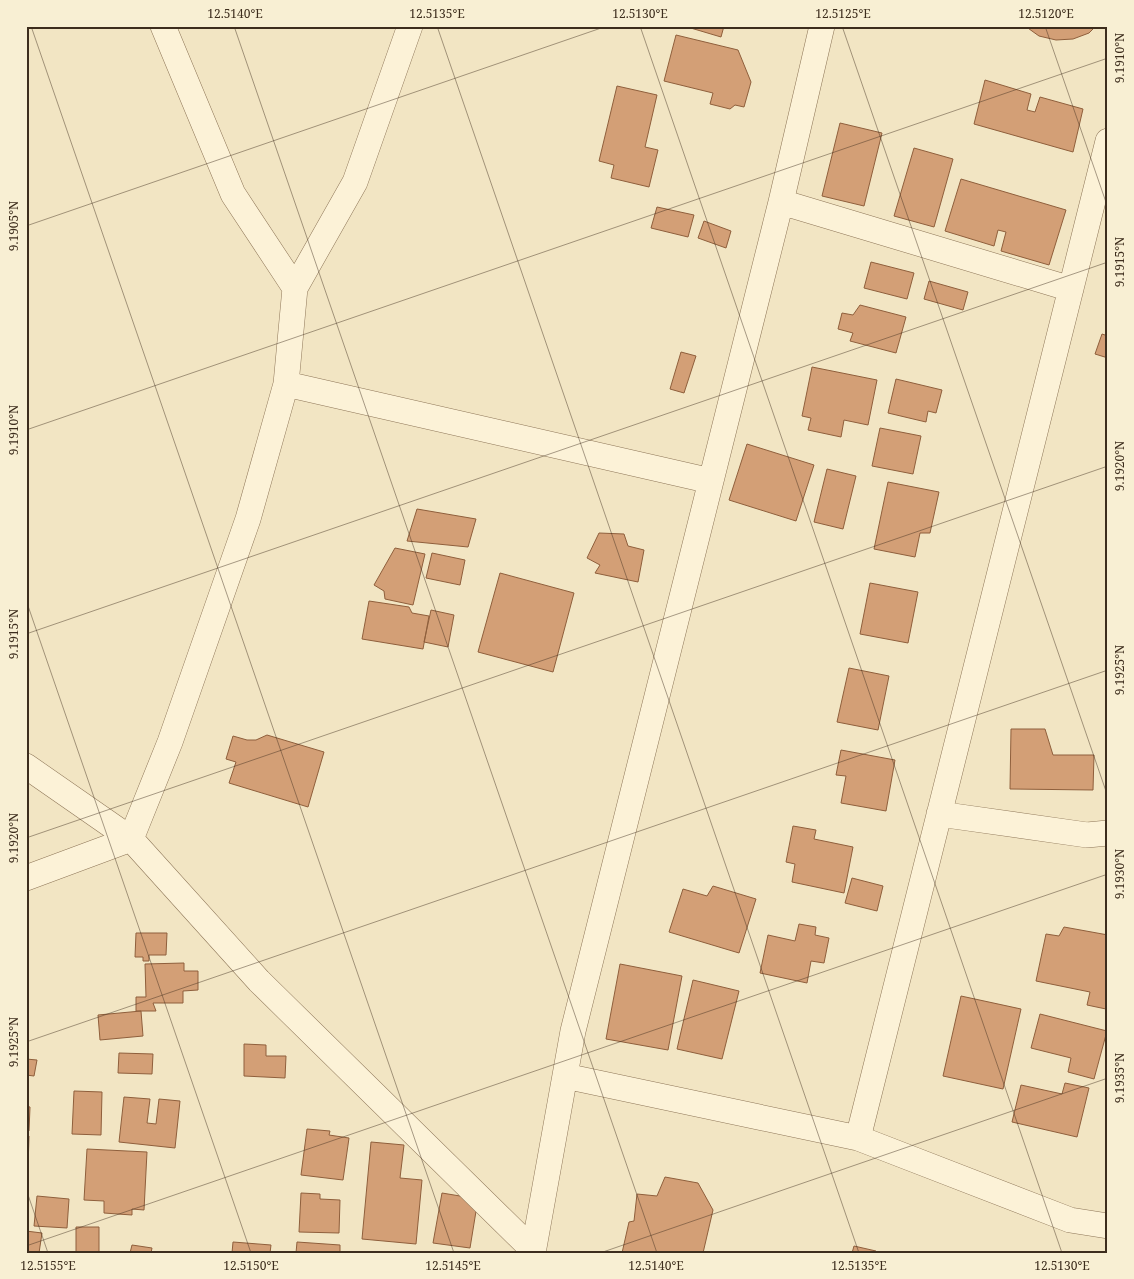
<svg xmlns="http://www.w3.org/2000/svg" width="1134" height="1279" font-family="'Noto Serif',serif">
	<style>
		.building { fill: #d39f76; stroke: #8f5f3c }
		.lines { fill: none; stroke-linecap: round; stroke-linejoin: round }
		.street-casing { stroke: #8e7658; stroke-width: 26 }
		.street { stroke: #fcf2d7; stroke-width: 25 }
		.ticks { fill: none; stroke: #3d2d1d; stroke-width: 1; stroke-opacity: 0.45 }
		.neatline { fill: none; stroke: #3d2d1d; stroke-width: 2 }
		.ticks-label { font-size: 12px; text-anchor: middle; fill: #3d2d1d }
	</style>
	<rect width="100%" height="100%" fill="#f2e5c3"/>
	<path class="building" d="M684 26H724L721 37Z
		M1025 26H1096L1089 33 1073 39 1056 40 1039 36Z
		M676 35 738 50 751 82 744 107 735 105 730 109 710 104 713 93 664 81Z
		M985 80 1031 94 1027 110 1035 112 1040 97 1083 109 1073 152 974 124Z
		M617 86 657 95 645 147 658 150 649 187 611 178 614 165 599 161Z
		M840 123 882 133 864 206 822 196Z
		M914 148 953 159 934 227 894 216Z
		M961 179 1066 210 1049 265 1001 251 1006 232 998 230 994 246 945 231Z
		M657 207 694 215 688 237 651 228Z
		M704 221 731 231 726 248 698 238Z
		M871 262 914 273 907 299 864 288Z
		M929 281 968 292 963 310 924 299Z
		M860 305 906 317 896 353 850 341 853 333 838 329 842 313 853 315Z
		M1102 334 1108 336V358L1095 354Z
		M681 352 696 356 684 393 670 389Z
		M812 367 877 380 868 425 844 420 841 437 808 430 811 418 802 416Z
		M896 379 942 390 936 413 928 411 926 422 888 413Z
		M880 428 921 436 913 474 872 466Z
		M747 444 814 465 796 521 729 500Z
		M827 469 856 476 843 529 814 522Z
		M888 482 939 492 930 533H920L915 557 874 549Z
		M417 509 476 519 468 547 407 541Z
		M599 533 624 534 628 546 644 550 638 582 595 573 600 565 587 558Z
		M395 548 425 554 413 605 385 599 384 591 374 585Z
		M432 553 465 560 460 585 426 578Z
		M500 573 574 593 553 672 478 652Z
		M870 583 918 592 908 643 860 634Z
		M369 601 409 607 412 613 429 616 423 649 362 639Z
		M431 610 454 615 448 647 424 642Z
		M849 668 889 676 878 730 837 722Z
		M1011 729H1045L1053 755H1094L1093 790 1010 789Z
		M267 735 324 752 308 807 229 783 236 762 226 759 233 736 247 740H256Z
		M841 750 895 760 886 811 841 803 846 776 836 775Z
		M793 826 816 830 814 839 853 847 844 893 792 882 795 864 786 862Z
		M852 878 883 886 877 911 845 903Z
		M713 886 756 899 739 953 669 932 683 889 707 896Z
		M799 924 816 927 815 935 829 938 824 963 811 961 807 983 760 973 768 935 795 941Z
		M1064 927 1108 935V1000L1106 1009 1087 1005 1090 992 1036 981 1046 934 1059 936Z
		M136 933H167L166 955H149V961H143V957H135Z
		M184 963V971H198V990L183 991V1003H153L156 1011H136V997H146L145 964Z
		M620 964 682 976 668 1050 606 1039Z
		M693 980 739 991 722 1059 677 1049Z
		M961 996 1021 1009 1003 1089 943 1076Z
		M141 1011 143 1036 100 1040 98 1015Z
		M1040 1014 1107 1031 1094 1079 1068 1072 1071 1058 1031 1048Z
		M244 1044 266 1045V1056H286L285 1078 244 1076Z
		M119 1053 153 1054 152 1074 118 1073Z
		M26 1059 37 1060 34 1076 26 1075Z
		M1065 1083 1089 1088 1077 1137 1012 1122 1021 1085 1062 1094Z
		M74 1091 102 1092 101 1135 72 1134Z
		M124 1097 150 1099 147 1123 156 1124 159 1099 180 1101 175 1148 119 1142Z
		M26 1106 30 1107 29 1131H26Z
		M307 1129 330 1131 329 1135 349 1138 343 1180 301 1175Z
		M26 1136H29L28 1168H26Z
		M371 1142 404 1145 400 1178 422 1180 416 1244 362 1239Z
		M87 1149 147 1152 144 1210 132 1209V1215L104 1213V1201L84 1200Z
		M665 1177 698 1183 713 1210 703 1253H622L629 1222 634 1221 637 1194 657 1196Z
		M301 1193 320 1194V1199L340 1200 339 1233 299 1232Z
		M442 1193 478 1199 470 1248 433 1243Z
		M37 1196 69 1199 67 1228 34 1226Z
		M76 1227H99V1253H76Z
		M26 1231 42 1233 39 1253H26Z
		M233 1242 271 1245 270 1253H232Z
		M297 1242 340 1245V1253H296Z
		M132 1245 152 1248 151 1253H130Z
		M854 1246 876 1251 875 1253H852Z"/>
	<g class="lines">
		<defs>
			<path id="street" d="M163 26 233 194 295 288
				M781 202 1071 289
				M286 384 711 481
				M26 766 131 839 259 981 533 1250
				M939 814 1087 835 1108 833
				M26 878 131 839 170 742 248 519 286 384 295 288 355 182 410 26
				M565 1076 858 1138 1070 1220 1108 1226
				M858 1138 1108 141
				M533 1253 573 1031 781 202 822 26"/>
		</defs>
		<use href="#street" class="street-casing"/>
		<use href="#street" class="street"/>
	</g>
	<path class="ticks" d="M31 26 454 1253M234 26 657 1253M437 26 859 1253M640 26 1062 1253M842 26 1108 797M1045 26 1108 208M26 226 607 26M26 430 1108 58M26 600 251 1253M26 634 1108 262M26 838 1108 466M26 1042 1108 670M26 1189 48 1253M26 1246 1108 874M600 1253 1108 1078"/>
	<rect width="1134" height="1279" fill="none" stroke="#f8efd3" stroke-width="55"/>
	<rect x="28" y="28" width="1078" height="1224" class="neatline"/>
	<g class="ticks-label">
		<text x="235" y="18">12.5140°E</text>
		<text x="437" y="18">12.5135°E</text>
		<text x="640" y="18">12.5130°E</text>
		<text x="843" y="18">12.5125°E</text>
		<text x="1046" y="18">12.5120°E</text>
		<text transform="translate(1120 58) rotate(-90)" y="4">9.1910°N</text>
		<text transform="translate(14 226) rotate(-90)" y="4">9.1905°N</text>
		<text transform="translate(1120 262) rotate(-90)" y="4">9.1915°N</text>
		<text transform="translate(14 430) rotate(-90)" y="4">9.1910°N</text>
		<text transform="translate(1120 466) rotate(-90)" y="4">9.1920°N</text>
		<text transform="translate(14 634) rotate(-90)" y="4">9.1915°N</text>
		<text transform="translate(1120 670) rotate(-90)" y="4">9.1925°N</text>
		<text transform="translate(14 838) rotate(-90)" y="4">9.1920°N</text>
		<text transform="translate(1120 874) rotate(-90)" y="4">9.1930°N</text>
		<text transform="translate(14 1042) rotate(-90)" y="4">9.1925°N</text>
		<text transform="translate(1120 1078) rotate(-90)" y="4">9.1935°N</text>
		<text x="48" y="1270">12.5155°E</text>
		<text x="251" y="1270">12.5150°E</text>
		<text x="453" y="1270">12.5145°E</text>
		<text x="656" y="1270">12.5140°E</text>
		<text x="859" y="1270">12.5135°E</text>
		<text x="1062" y="1270">12.5130°E</text>
	</g>
</svg>
